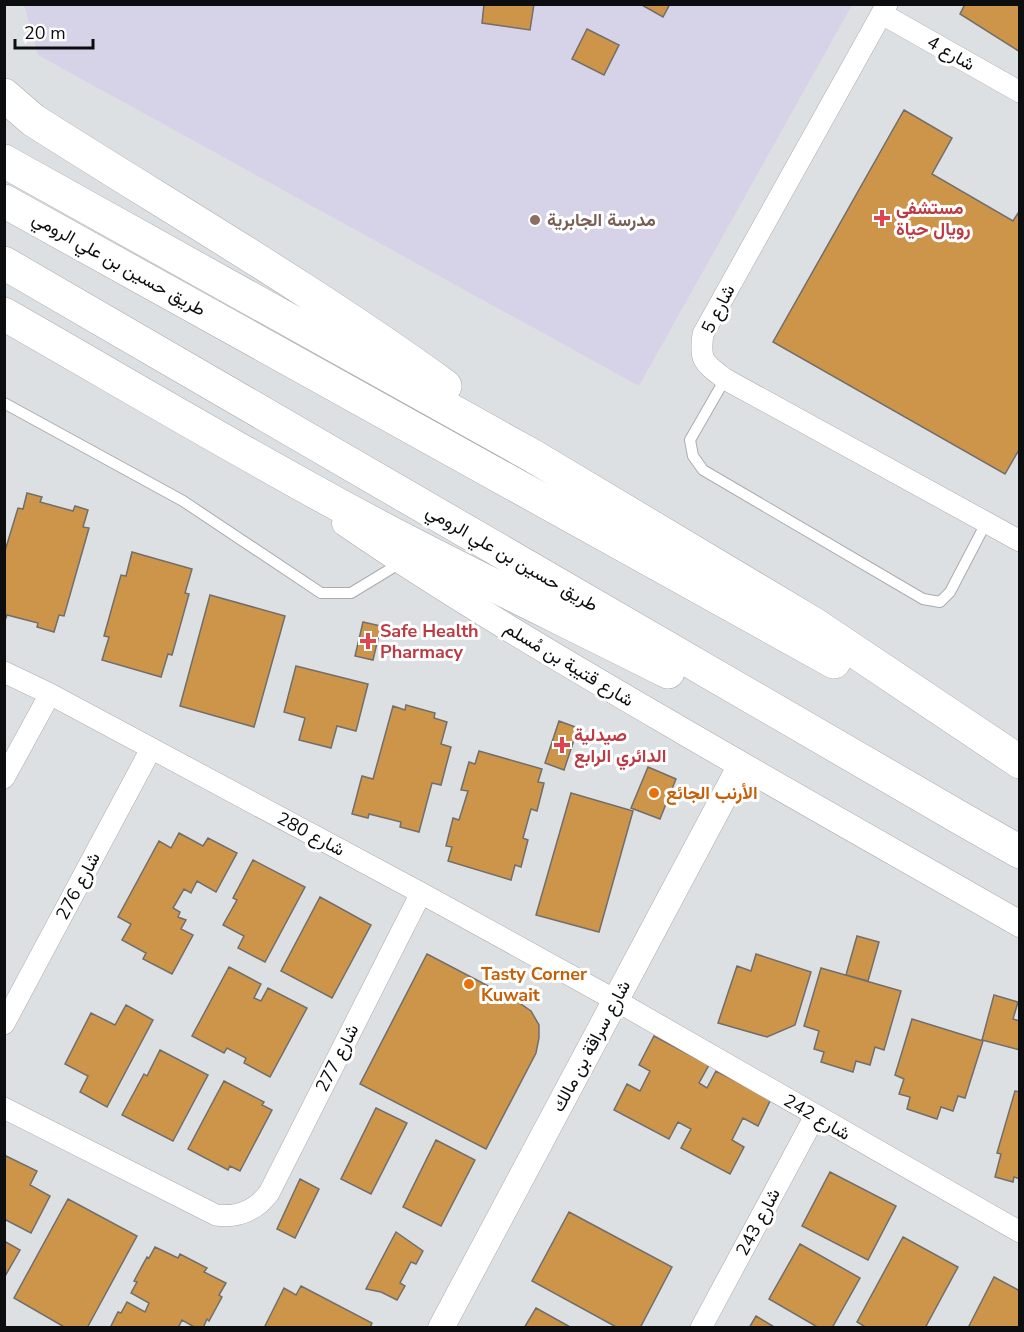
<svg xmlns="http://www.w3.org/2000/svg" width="1024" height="1332" font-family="'Nunito Sans',Vazirmatn,sans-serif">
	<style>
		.education { fill: #d6d3e9 }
		.building { fill: #cc954a; stroke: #716e6b; stroke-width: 1.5 }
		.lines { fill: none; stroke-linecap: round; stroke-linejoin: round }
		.service-casing { stroke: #a9acaf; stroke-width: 12 }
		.minor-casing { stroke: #a9acaf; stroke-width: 22 }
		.tertiary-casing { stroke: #a9acaf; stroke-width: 27 }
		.trunk-casing { stroke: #a9acaf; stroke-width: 34 }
		.service { stroke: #fff; stroke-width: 10 }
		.minor { stroke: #fff; stroke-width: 21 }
		.tertiary { stroke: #fff; stroke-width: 26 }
		.trunk { stroke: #fff; stroke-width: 33 }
		.health-dot { fill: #e0444e; stroke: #fff; stroke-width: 2 }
		.education-dot { fill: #8d6e63; stroke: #fff; stroke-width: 2 }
		.food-dot { fill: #e8710a; stroke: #fff; stroke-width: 2 }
		.labels { text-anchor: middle; stroke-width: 6; stroke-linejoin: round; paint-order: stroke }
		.street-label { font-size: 18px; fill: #0c0d0e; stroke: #fff }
		.health-label { font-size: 18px; font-weight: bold; fill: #be3a42; stroke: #fff; text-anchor: start }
		.education-label { font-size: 18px; font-weight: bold; fill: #785e54; stroke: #fff; text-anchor: start }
		.food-label { font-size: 18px; font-weight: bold; fill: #c56008; stroke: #fff; text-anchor: start }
	</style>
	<rect width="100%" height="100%" fill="#dce0e3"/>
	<path class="education" d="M24 5H852L639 386 38 55Z"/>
	<path class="building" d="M484 4H534L530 30 482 23Z
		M640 4H670L663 17Z
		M965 4H1020V52L960 14Z
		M587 29 619 45 604 75 572 59Z
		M904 110 952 138 932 174 1013 221 1020 210V448L1005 474 773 342Z
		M27 493 42 497 40 502 73 511 75 506 88 510 83 527 89 528 64 616 59 615 54 632 37 627 38 623 7 615 6 618 4 617V554L18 508 23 509Z
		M132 552 192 569 185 593 189 594 172 655 168 654 161 677 102 660 109 637 104 636 121 575 126 576Z
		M210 595 285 616 254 727 180 706Z
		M363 622 381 626 373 660 355 656Z
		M296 666 368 684 356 731 337 726 331 748 299 740 305 718 284 712Z
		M406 705 435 713 434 718 447 722 441 744 451 747 441 785 432 783 419 832 400 827 401 822 369 814 368 818 352 814 362 776 373 779 393 706 405 710Z
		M559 721 578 728 564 770 545 763Z
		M479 751 542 769 538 782 544 783 537 811 531 809 523 838 528 840 521 867 515 865 511 880 448 861 452 847 446 846 453 818 459 820 468 791 461 790 469 762 475 764Z
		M648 767 676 779 660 819 631 808Z
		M571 793 633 811 599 932 536 915Z
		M179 833 203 846 208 838 237 853 216 892 197 881 191 893 184 889 173 908 180 912 178 917 186 920 181 929 193 935 172 974 143 959 146 953 122 940 131 924 118 917 159 841 171 848Z
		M253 860 305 887 265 962 238 948 244 936 223 925 237 900 233 898Z
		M320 897 371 925 332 998 281 971Z
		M857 936 879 942 868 981 846 975Z
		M427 954 515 1000 531 1011 539 1025V1038L536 1053 486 1149 360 1084Z
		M756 954 811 972 795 1025 767 1037 718 1023 737 966 751 971Z
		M229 967 261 984 254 998 261 1001 268 988 307 1008 270 1077 244 1063 246 1058 227 1048 224 1053 192 1036Z
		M821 968 901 991 884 1050 875 1047 870 1065 856 1061 853 1072 821 1062 824 1052 814 1049 819 1031 804 1026Z
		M994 995 1018 1002 1013 1019 1020 1021V1050L982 1040Z
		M126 1005 153 1020 107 1107 80 1092 88 1076 65 1064 91 1013 115 1025Z
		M912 1019 983 1041 965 1098 958 1096 953 1111 941 1107 937 1119 907 1109 910 1097 899 1094 904 1079 895 1075Z
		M654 1036 709 1065 699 1083 707 1088 716 1071 771 1099 758 1126 743 1118 732 1140 744 1147 730 1174 681 1148 691 1129 678 1122 669 1139 614 1110 627 1084 640 1091 650 1071 639 1065Z
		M160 1050 208 1075 173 1141 122 1115 144 1074 147 1076Z
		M224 1081 264 1102 262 1105 272 1110 240 1171 230 1166 228 1170 188 1149Z
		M1015 1091 1020 1092V1179L1014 1177 1013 1182 995 1177 1001 1154 997 1153Z
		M376 1108 407 1123 371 1194 341 1179Z
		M436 1140 475 1160 441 1226 403 1207Z
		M4 1155 37 1171 30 1185 50 1196 31 1233 4 1219Z
		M830 1172 896 1206 868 1260 802 1226Z
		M300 1179 319 1189 295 1238 277 1229Z
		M68 1199 137 1236 87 1328H66L14 1298Z
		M569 1212 672 1267 640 1328H618L532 1281Z
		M396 1232 423 1251 416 1264 411 1262 400 1283 405 1286 397 1300 381 1292 366 1289Z
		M903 1237 958 1267 925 1328H867L857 1322Z
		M4 1241 20 1250 4 1278Z
		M800 1244 860 1278 832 1328H819L769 1299Z
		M155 1247 178 1258 180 1254 207 1268 204 1272 226 1283 219 1295 222 1297 209 1321 207 1319 203 1328H196L182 1320 178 1328H110L118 1312 121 1313 127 1302 145 1312 149 1303 131 1293 137 1282 134 1281 147 1257 149 1258Z
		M994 1277 1020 1291V1328H968Z
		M301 1286 372 1323 370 1328H264L284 1288 296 1295Z
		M536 1308 572 1328H524Z
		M756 1316 776 1328H749Z"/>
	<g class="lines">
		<defs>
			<path id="service" d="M725 379 690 440 693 456 703 470 923 599 940 602 950 592 986 523
				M4 403 183 501 321 593H351L402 562"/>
			<path id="minor" d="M887 4 703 334C699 361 704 363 725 379L1020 541
				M882 14 1020 92
				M4 672 50 694 421 893 615 1000 1020 1232
				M4 778 50 694
				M4 1024 151 749
				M4 1108 216 1215C238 1218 256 1210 269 1193L421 893
				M701 1328 815 1116"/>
			<path id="tertiary" d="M345 523C450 595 559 659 669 723 785 791 903 857 1020 924
				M441 1328 741 765"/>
			<path id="trunk" d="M4 95 33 120C171 208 313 290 445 386
				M4 161 533 456 814 624 1020 762
				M4 201 834 662
				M4 263 962 819 1020 852
				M4 314C128 385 250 458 376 525 472 576 571 623 668 672"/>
		</defs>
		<use href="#service" class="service-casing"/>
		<use href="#minor" class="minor-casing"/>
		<use href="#tertiary" class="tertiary-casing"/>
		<use href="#trunk" class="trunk-casing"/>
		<use href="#service" class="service"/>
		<use href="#minor" class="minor"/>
		<use href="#tertiary" class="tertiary"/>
		<use href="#trunk" class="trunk"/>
	</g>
	<g class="health-dot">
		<path d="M879 209h6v6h6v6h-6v6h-6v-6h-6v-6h6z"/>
		<path d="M365 632h6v6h6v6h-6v6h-6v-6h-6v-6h6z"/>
		<path d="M559 736h6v6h6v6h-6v6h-6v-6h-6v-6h6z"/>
	</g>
	<circle class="education-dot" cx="535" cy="220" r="6"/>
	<g class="food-dot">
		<circle cx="654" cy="793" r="6"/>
		<circle cx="469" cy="984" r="6"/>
	</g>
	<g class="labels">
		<g class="street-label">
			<text transform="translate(951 53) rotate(30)" y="6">شارع 4</text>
			<text transform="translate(119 264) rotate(29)" y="6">طريق حسين بن علي الرومي</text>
			<text transform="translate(718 309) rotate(-63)" y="6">شارع 5</text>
			<text transform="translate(512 558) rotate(30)" y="6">طريق حسين بن علي الرومي</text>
			<text transform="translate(569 664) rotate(31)" y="6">شارع قتيبة بن مُسلم</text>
			<text transform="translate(311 834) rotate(28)" y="6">شارع 280</text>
			<text transform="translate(78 886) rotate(-62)" y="6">شارع 276</text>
			<text transform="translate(591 1046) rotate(-62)" y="6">شارع سراقة بن مالك</text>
			<text transform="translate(337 1058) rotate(-63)" y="6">شارع 277</text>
			<text transform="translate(817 1117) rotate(30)" y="6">شارع 242</text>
			<text transform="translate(758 1222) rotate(-62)" y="6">شارع 243</text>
		</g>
		<g class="health-label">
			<text x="896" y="214">مستشفى<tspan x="896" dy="21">رويال حياة</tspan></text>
			<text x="380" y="637">Safe Health<tspan x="380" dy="21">Pharmacy</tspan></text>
			<text x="574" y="741">صيدلية<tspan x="574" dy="21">الدائري الرابع</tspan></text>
		</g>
		<g class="education-label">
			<text x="547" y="226">مدرسة الجابرية</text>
		</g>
		<g class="food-label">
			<text x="666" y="799">الأرنب الجائع</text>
			<text x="481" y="980">Tasty Corner<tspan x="481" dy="21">Kuwait</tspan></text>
		</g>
	</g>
	<rect width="1024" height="1332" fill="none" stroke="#0c0d0e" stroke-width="12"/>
	<path d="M15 39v9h78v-9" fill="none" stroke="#0c0d0e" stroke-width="3"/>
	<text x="24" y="39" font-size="18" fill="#0c0d0e" stroke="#ffffff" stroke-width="4.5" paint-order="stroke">20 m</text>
</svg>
